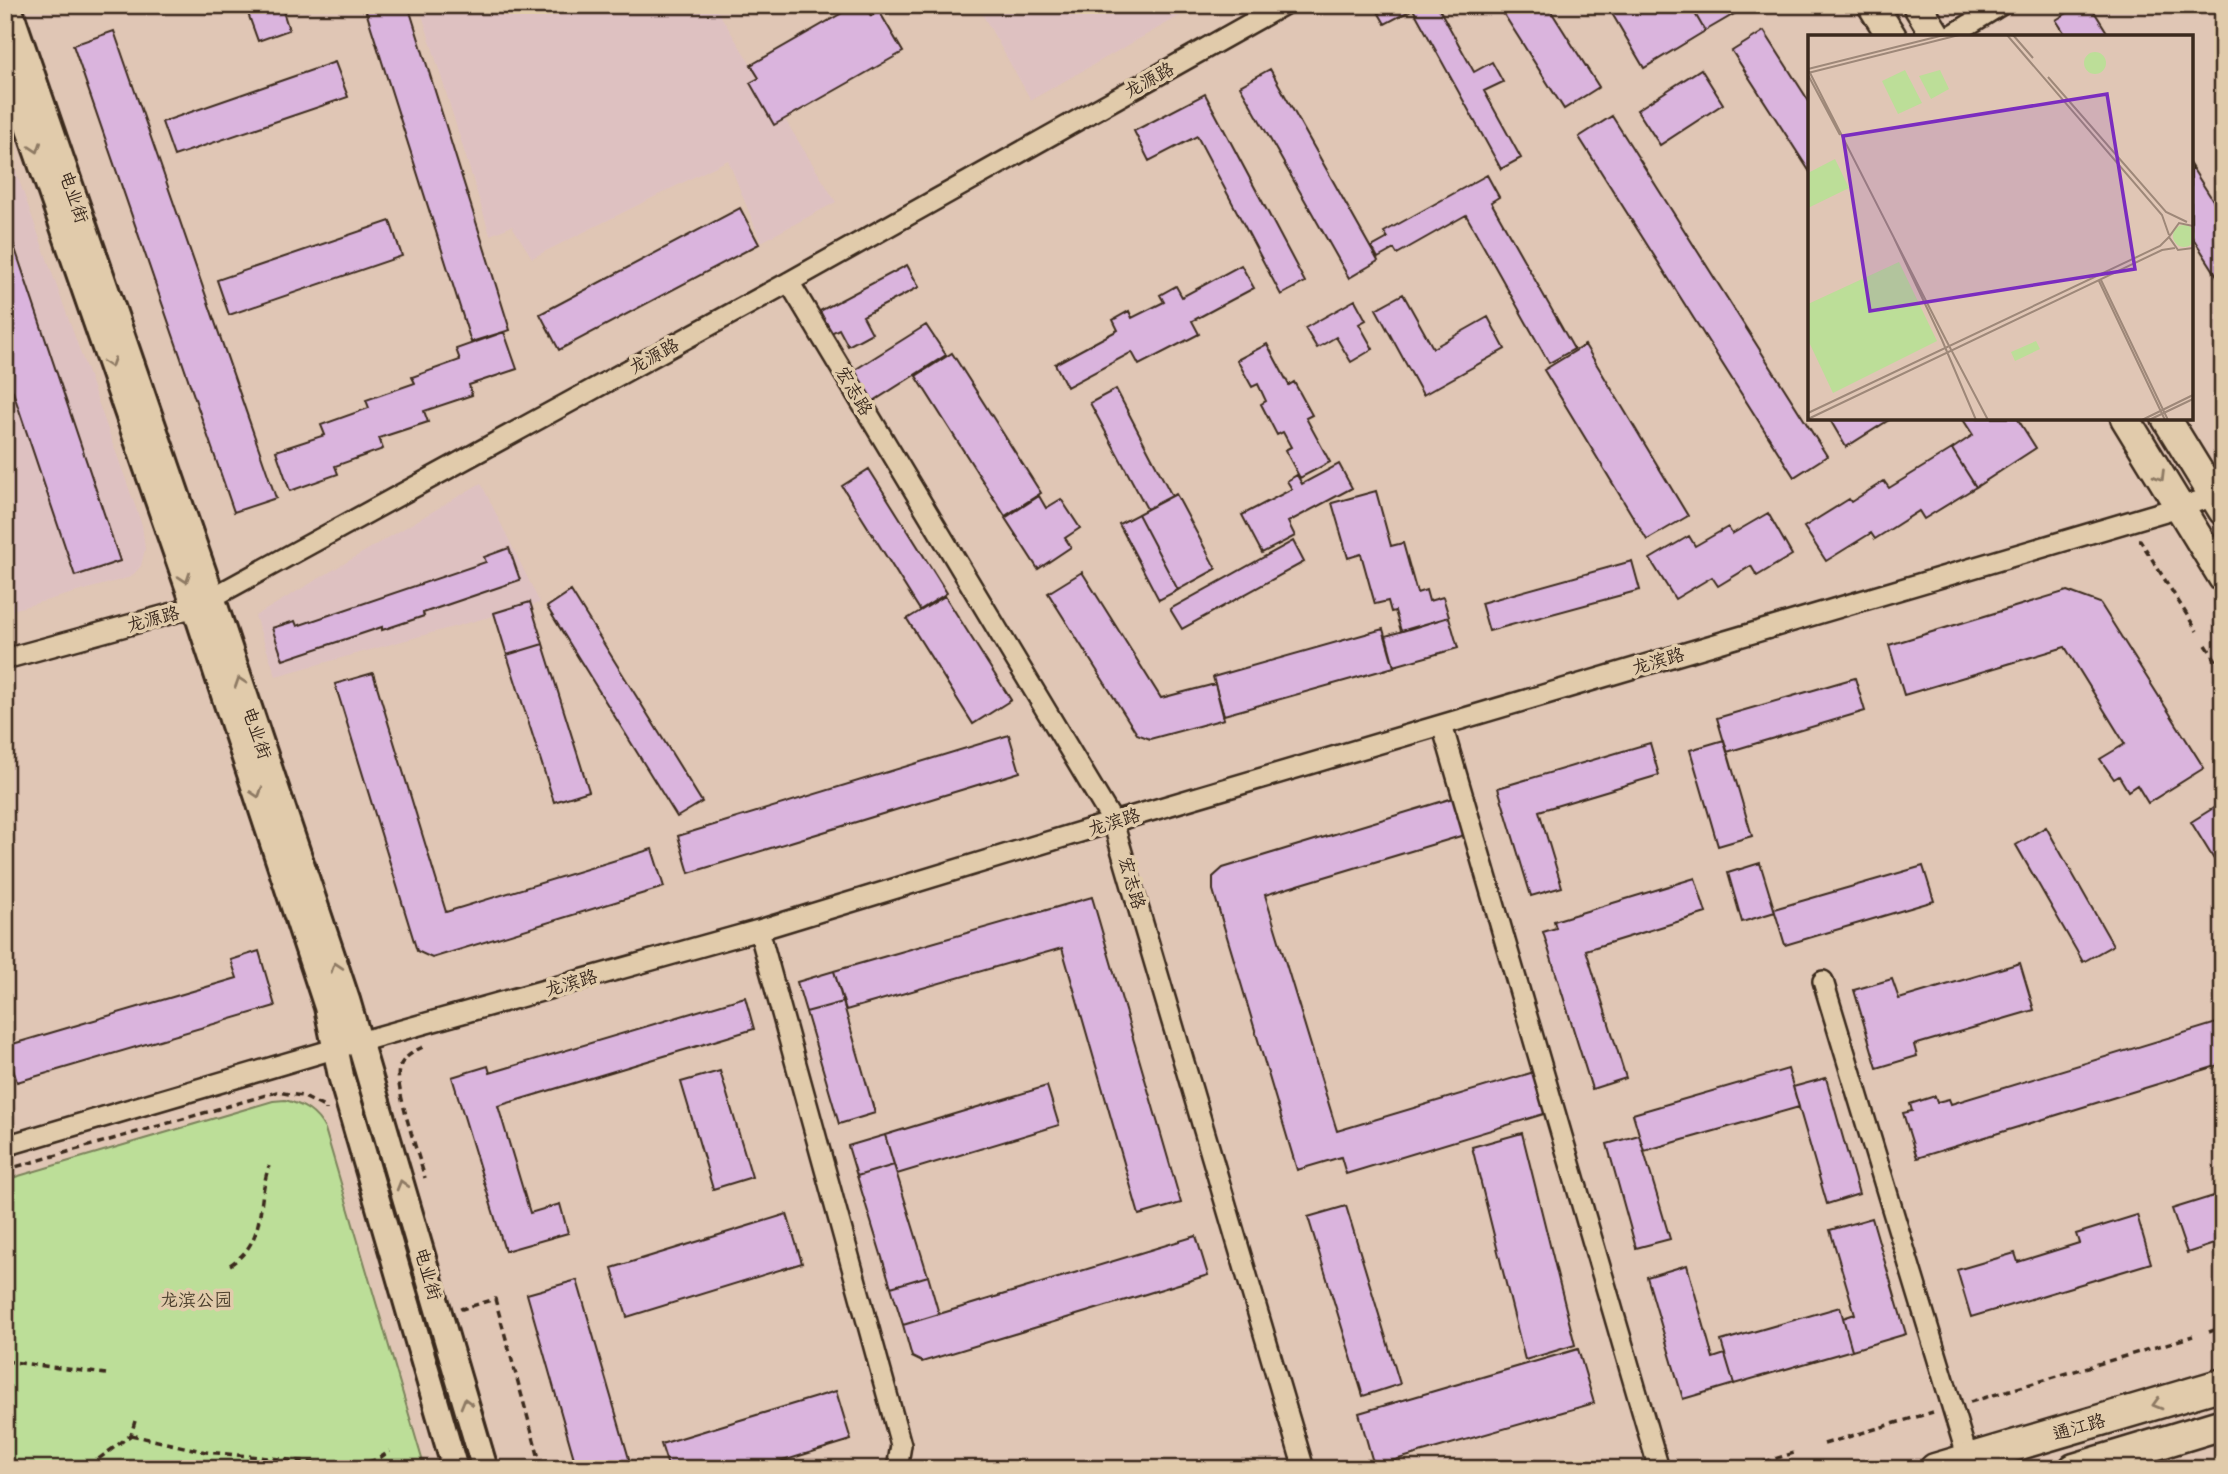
<svg xmlns="http://www.w3.org/2000/svg" width="2228" height="1474" font-family="'Shantell Sans','LXGW WenKai TC',sans-serif">
	<style>
		.built { fill: #dec1c1 }
		.green { fill: #bcde98; stroke: #7c845b; stroke-width: 2 }
		.building { fill: #dab4dd; stroke: #3b2a1e; stroke-width: 2 }
		.lines { fill: none; stroke-linecap: round; stroke-linejoin: round }
		.minor-casing { stroke: #3b2a1e; stroke-width: 24 }
		.tertiary-casing { stroke: #3b2a1e; stroke-width: 30 }
		.secondary-casing { stroke: #3b2a1e; stroke-width: 33 }
		.primary-casing { stroke: #3b2a1e; stroke-width: 35 }
		.path { stroke: #3b2a1e; stroke-width: 3.5; stroke-dasharray: 7 5; stroke-linecap: butt }
		.minor { stroke: #e1cbab; stroke-width: 19 }
		.tertiary { stroke: #e1cbab; stroke-width: 24 }
		.secondary { stroke: #e1cbab; stroke-width: 28 }
		.primary { stroke: #e1cbab; stroke-width: 30 }
		.oneway { stroke: #8e7a64 }
		.labels { text-anchor: middle; stroke-width: 7; stroke-linejoin: round; paint-order: stroke }
		.street-label { font-size: 18px; fill: #3b2a1e; stroke: #e1cbab }
		.park-label { font-size: 18px; fill: #483c2a; stroke: #e1cbab }
		.inset-road { fill: none; stroke: #9e8879; stroke-width: 2 }
		.view { fill: #7b2cbf; fill-opacity: 0.15; stroke: #7b2cbf; stroke-width: 3.5 }
		.inset-edge { fill: none; stroke: #3b2a1e; stroke-width: 3.5 }
	</style>
	<rect width="100%" height="100%" fill="#e0c6b5"/>
	<filter id="ink" filterUnits="userSpaceOnUse"><feTurbulence type="fractalNoise" baseFrequency=".0143" numOctaves="2"/><feDisplacementMap in="SourceGraphic" scale="14" xChannelSelector="R" yChannelSelector="G"/><feConvolveMatrix kernelMatrix="1 2 1 2 8 2 1 2 1" color-interpolation-filters="sRGB"/></filter>
	<g filter="url(#ink)">
		<path class="built" d="M419 5H714L836 202 761 242 728 160 532 258 512 226 490 235Z
			M977 5H1199L1031 100Z
			M5 141 142 525 145 549 141 566 131 577 5 612Z
			M481 483 540 603 276 676 255 616Z"/>
		<path class="green" d="M285 1100C304 1105 316 1112 325 1129L425 1469H5V1180L273 1101Z"/>
		<path class="building" d="M245 5H281L289 30 258 41Z
			M364 5H408L510 330 471 342Z
			M856 5H865L871 16 879 11 903 52 774 125 750 83 759 78 751 65Z
			M1374 5H1437L1474 72 1492 62 1503 82 1484 91 1521 158 1501 169 1413 9 1385 24Z
			M1498 5H1547L1599 87 1564 109Z
			M1607 5H1690L1705 31 1644 68Z
			M1690 5H1745L1746 7 1705 31Z
			M2080 5H2090L2110 37H2067L2056 20Z
			M114 31 276 498 234 512 73 45Z
			M1764 31 1810 103V172L1732 51Z
			M335 62 348 97 174 156 162 122Z
			M1270 69 1378 261 1349 278 1240 86Z
			M1701 69 1723 104 1660 145 1637 110Z
			M1205 94 1305 282 1281 295 1197 136 1149 161 1134 131Z
			M1612 116 1827 456 1794 477 1579 137Z
			M2191 166 2223 216V285L2191 235Z
			M1487 175 1499 197 1491 202 1574 349 1549 363 1466 215 1397 254 1394 249 1378 258 1372 247 1388 238 1384 232Z
			M740 208 759 244 559 350 540 314Z
			M5 219 120 561 75 576 5 368Z
			M390 221 402 256 229 315 217 280Z
			M907 265 919 287 863 316 872 333 848 346 839 329 831 333 820 311Z
			M1241 265 1254 288 1192 321 1199 334 1139 365 1132 352 1067 387 1055 364 1118 330 1113 320 1129 311 1132 318 1164 302 1160 295 1176 286 1182 297Z
			M1403 294 1433 348 1488 317 1505 349 1423 395 1376 309Z
			M1355 300 1366 320 1359 324 1373 349 1351 362 1336 337 1317 348 1305 328Z
			M926 325 946 355 872 402 853 371Z
			M504 332 517 369 469 385 472 395 424 411 428 422 379 438 383 449 335 466 338 474 290 491 276 451 325 435 321 425 369 408 366 400 415 383 412 377 460 360 456 349Z
			M1267 344 1289 385 1294 382 1312 415 1306 418 1330 462 1300 478 1285 450 1291 447 1283 432 1277 435 1261 404 1266 401 1258 384 1252 387 1237 360Z
			M1585 345 1688 516 1647 540 1544 370Z
			M952 353 1041 493 1005 516 916 376Z
			M1116 389 1172 496 1147 509 1090 403Z
			M1829 418H1892L1846 447Z
			M1962 418H2017L2036 448 1976 487 1952 449 1973 435Z
			M1952 449 1976 487 1924 519 1919 511 1875 539 1871 533 1826 561 1804 527 1849 499 1851 502 1884 481 1889 488Z
			M1339 464 1352 488 1288 522 1295 536 1262 553 1242 515 1292 489 1287 481 1297 475 1302 484Z
			M869 469 947 593 920 610 842 486Z
			M1376 491 1391 546 1403 543 1417 593 1426 590 1429 601 1443 597 1449 617 1401 631 1395 611 1391 612 1388 601 1375 604 1361 554 1348 558 1332 503Z
			M1176 494 1216 569 1178 590 1138 514Z
			M1039 496 1046 508 1061 499 1080 528 1065 538 1071 547 1038 569 1005 518Z
			M1768 513 1792 555 1757 576 1751 566 1718 586 1712 577 1675 599 1650 559 1689 536 1695 546 1728 527 1732 534Z
			M1138 514 1178 590 1159 600 1119 524Z
			M1293 541 1304 562 1182 629 1170 609Z
			M509 548 520 580 423 613 424 616 382 630V627L283 660 272 628 295 621 297 626 486 562 484 557Z
			M1632 561 1640 590 1489 631 1481 603Z
			M1082 572 1161 698 1215 684 1224 719 1150 739 1137 734 1048 593Z
			M571 591 702 802 677 817 547 607Z
			M2067 591 2100 603 2204 768 2148 803 2137 785 2128 791 2119 776 2114 779 2100 759 2125 744 2065 647 1904 695 1889 645Z
			M945 596 1011 700 973 724 907 619Z
			M530 602 543 644 507 655 494 613Z
			M1449 617 1458 648 1394 666 1386 636Z
			M1383 629 1394 667 1224 715 1213 677Z
			M543 644 589 791 554 802 507 655Z
			M373 673 446 912 652 849 664 887 432 958 417 951 335 684Z
			M1855 678 1865 711 1727 752 1717 718Z
			M1009 735 1020 772 689 873 678 836Z
			M1724 740 1752 836 1718 846 1690 750Z
			M1650 743 1659 775 1539 811 1562 887 1531 896 1498 788Z
			M1453 798 1464 835 1265 895 1337 1131 1534 1072 1547 1113 1346 1174 1341 1157 1297 1170 1213 890V877L1223 868Z
			M2223 802V874L2191 822Z
			M2046 827 2113 945 2083 962 2016 845Z
			M1760 863 1775 912 1742 922 1728 873Z
			M1923 866 1934 901 1785 945 1774 909Z
			M1695 878 1706 913 1586 950 1626 1078 1592 1089 1543 932 1556 928 1554 921Z
			M1092 897 1181 1203 1139 1215 1062 948 846 1010 834 971Z
			M259 951 275 1006 17 1082 6 1046 237 978 231 960Z
			M2020 963 2034 1010 1914 1045 1917 1056 1877 1068 1854 990 1892 979 1899 999Z
			M834 971 843 1002 806 1012 797 982Z
			M745 997 754 1029 498 1106 530 1213 560 1204 568 1233 505 1251 452 1077 488 1066 490 1073Z
			M843 1002 875 1113 839 1124 806 1012Z
			M2223 1021V1064L1917 1158 1903 1113 1912 1111 1910 1104 1935 1096 1937 1102 1949 1099 1951 1104Z
			M1788 1069 1799 1107 1644 1151 1633 1114Z
			M720 1071 752 1177 713 1189 681 1082Z
			M1826 1078 1859 1194 1827 1204 1793 1087Z
			M1047 1086 1059 1125 897 1174 885 1135Z
			M1522 1133 1575 1345 1525 1360 1472 1147Z
			M885 1135 894 1165 857 1176 848 1146Z
			M1639 1135 1670 1239 1636 1248 1607 1144Z
			M894 1165 928 1276 891 1287 857 1176Z
			M2223 1193V1241L2187 1253 2172 1209Z
			M1346 1206 1400 1384 1363 1396 1308 1217Z
			M787 1214 802 1263 627 1317 612 1268Z
			M2137 1215 2151 1263 1971 1317 1957 1270 2015 1253 2018 1262 2079 1243 2076 1234Z
			M1872 1218 1906 1334 1852 1350 1843 1318 1855 1314 1830 1230Z
			M1196 1236 1208 1275 922 1362 912 1357 903 1325Z
			M1687 1265 1713 1358 1725 1354 1734 1384 1683 1399 1647 1277Z
			M928 1276 939 1314 903 1325 891 1287Z
			M577 1280 632 1469H577L527 1294Z
			M1840 1307 1852 1350 1734 1384 1721 1341Z
			M1578 1349 1594 1403 1374 1466 1359 1413Z
			M836 1391 851 1440 757 1469H669L661 1444Z
			M1205 1463 1207 1469H1187Z"/>
		<g class="lines">
			<defs>
				<path id="minor" d="M1949 37 2001 5
					M789 282 1113 822 1304 1469
					M5 659 195 607 789 282 1283 5
					M1442 725 1659 1469
					M759 930 901 1445 897 1469
					M1823 981 1968 1459
					M5 1146 334 1049 759 930 1113 822 2223 494"/>
				<path id="tertiary" d="M8 5 212 597 347 1000 485 1469
					M5 60 195 607 327 1007 341 1076 455 1469"/>
				<path id="secondary" d="M1872 5 1892 37
					M1917 5 1937 37
					M2125 418 2223 578
					M2166 418 2223 511"/>
				<path id="primary" d="M1935 1469 2223 1384
					M2074 1469 2223 1424"/>
			</defs>
			<use href="#minor" class="minor-casing"/>
			<use href="#tertiary" class="tertiary-casing"/>
			<use href="#secondary" class="secondary-casing"/>
			<use href="#primary" class="primary-casing"/>
			<path class="path" d="M2138 540H2140L2197 631
				M2206 645 2223 671
				M423 1047C414 1051 402 1058 399 1069 394 1087 419 1156 425 1178
				M5 1170 277 1092 302 1096 326 1108V1110
				M230 1265C268 1240 256 1204 269 1166
				M461 1307 462 1309 495 1299 542 1469
				M2209 1332 2223 1327
				M5 1361 106 1374
				M1970 1402 2193 1336
				M131 1435 206 1452 311 1462 361 1464 378 1459 390 1451
				M1824 1444 1933 1412
				M89 1466 131 1435 135 1421
				M394 1469 398 1460
				M1741 1469 1794 1453
				M2208 1469 2223 1464"/>
			<use href="#minor" class="minor"/>
			<use href="#tertiary" class="tertiary"/>
			<use href="#secondary" class="secondary"/>
			<use href="#primary" class="primary"/>
		</g>
		<defs><path id="oneway-chevron" d="M-2-3.5L2.5 0L-2 3.5" fill="none" stroke-width="1.6" stroke-linecap="round" stroke-linejoin="round" transform="scale(1.75)"/></defs>
		<g class="oneway">
			<use href="#oneway-chevron" transform="translate(36 148) rotate(71)"/>
			<use href="#oneway-chevron" transform="translate(110 363) rotate(71)"/>
			<use href="#oneway-chevron" transform="translate(2160 476) rotate(59)"/>
			<use href="#oneway-chevron" transform="translate(185 578) rotate(71)"/>
			<use href="#oneway-chevron" transform="translate(240 682) rotate(-109)"/>
			<use href="#oneway-chevron" transform="translate(257 793) rotate(72)"/>
			<use href="#oneway-chevron" transform="translate(336 967) rotate(-108)"/>
			<use href="#oneway-chevron" transform="translate(402 1185) rotate(-106)"/>
			<use href="#oneway-chevron" transform="translate(466 1403) rotate(-106)"/>
			<use href="#oneway-chevron" transform="translate(2157 1404) rotate(164)"/>
		</g>
	</g>
	<g class="labels">
		<g class="street-label">
			<text transform="translate(1149 80) rotate(-29)" y="6">龙源路</text>
			<text transform="translate(74 197) rotate(71)" y="6">电业街</text>
			<text transform="translate(654 356) rotate(-29)" y="6">龙源路</text>
			<text transform="translate(854 391) rotate(59)" y="6">宏志路</text>
			<text transform="translate(153 619) rotate(-15)" y="6">龙源路</text>
			<text transform="translate(1658 661) rotate(-16)" y="6">龙滨路</text>
			<text transform="translate(257 733) rotate(71)" y="6">电业街</text>
			<text transform="translate(1114 822) rotate(-17)" y="6">龙滨路</text>
			<text transform="translate(1132 883) rotate(74)" y="6">宏志路</text>
			<text transform="translate(571 983) rotate(-16)" y="6">龙滨路</text>
			<text transform="translate(428 1274) rotate(74)" y="6">电业街</text>
			<text transform="translate(2079 1427) rotate(-16)" y="6">通江路</text>
		</g>
		<g class="park-label">
			<text x="196" y="1306">龙滨公园</text>
		</g>
	</g>
	<g transform="translate(1808 35)">
		<rect width="385" height="385" fill="#e0c6b5"/>
		<path d="M276 28a11 11 0 1 1 22 0a11 11 0 1 1-22 0ZM97 35 114 68 90 79 74 46ZM132 35 141 54 123 64 111 41ZM27 124 41 153 0 173V138ZM365 201a11 11 0 1 1 22 0a11 11 0 1 1-22 0ZM91 227 129 306 25 358 0 305V269ZM228 306 232 314 207 326 203 317Z" fill="#bcde98"/>
		<path class="inset-road" d="M199 0 354 180 361 200M205 0 225 23M0 34 136 0M1 36 138 305M0 38 151 0M0 40 32 100M240 42 358 177 379 187M385 191 371 188 361 202 370 215 385 213M86 203 134 305M293 245 360 385M291 246 357 385M134 305 168 385M138 305 180 385M0 378 352 211 361 202M0 384 354 215 367 213M334 385 385 360M341 385 385 364"/>
		<path class="view" d="M299 59 327 234 62 276 35 101Z"/>
		<rect width="385" height="385" class="inset-edge"/>
	</g>
	<rect width="2228" height="1474" fill="none" stroke="#e1cbab" stroke-width="28"/>
	<rect x="14" y="14" width="2200" height="1446" fill="none" stroke="#3b2a1e" stroke-width="2.5" filter="url(#ink)"/>
</svg>
